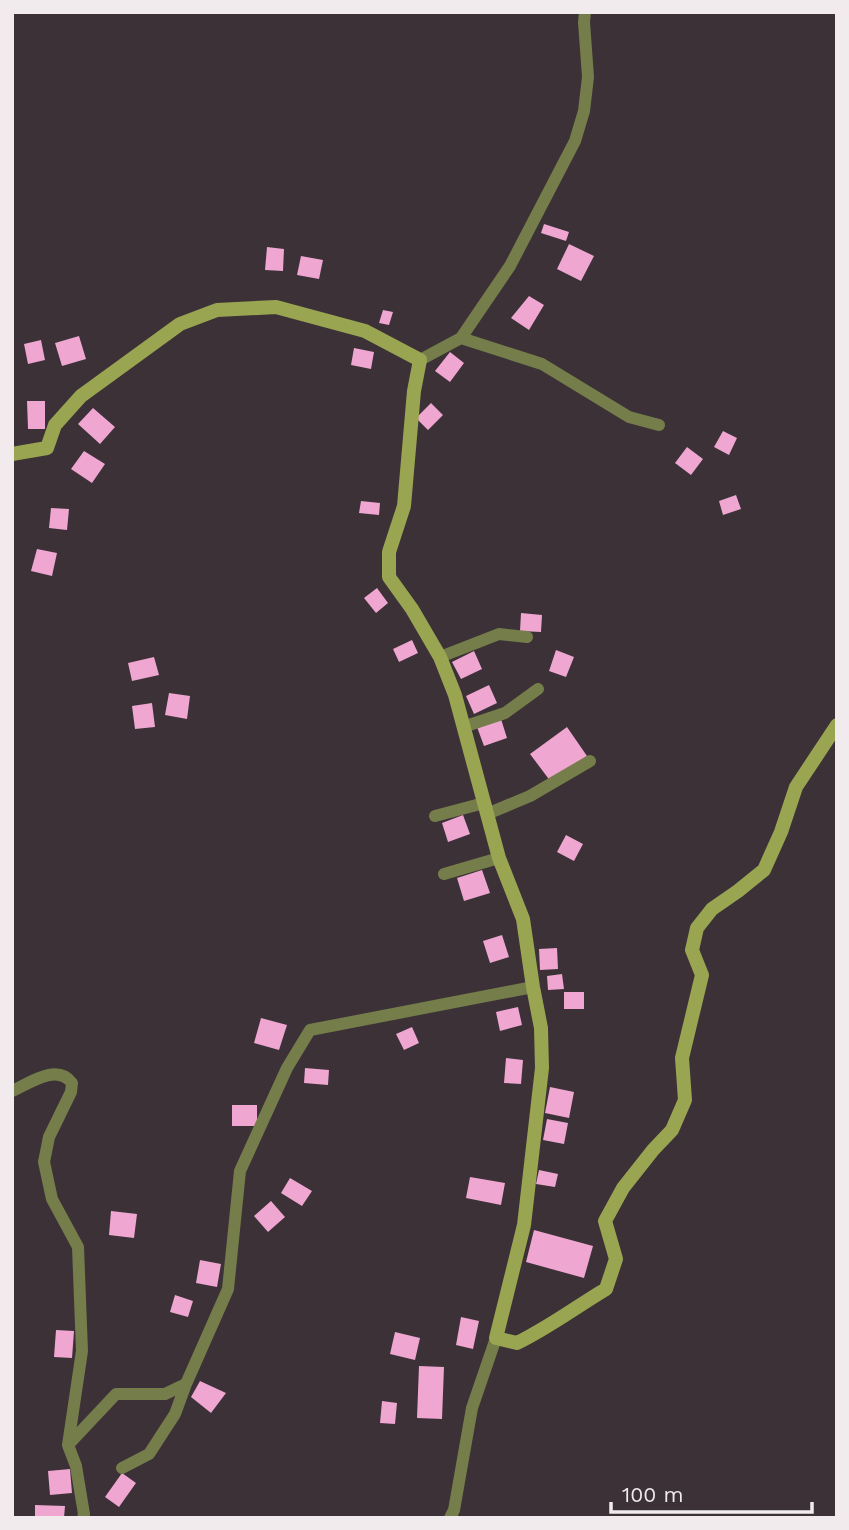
<svg xmlns="http://www.w3.org/2000/svg" width="849" height="1530" font-family="'Work Sans',sans-serif">
	<style>
		.building { fill: #efa6d1 }
		.lines { fill: none; stroke-linecap: round; stroke-linejoin: round }
		.street { stroke: #757d4a; stroke-width: 12 }
		.secondary { stroke: #99a551; stroke-width: 14 }
	</style>
	<rect width="100%" height="100%" fill="#3b3137"/>
	<path class="building" d="M544 224 569 232 566 241 541 233Z
		M569 244 594 256 581 281 557 269Z
		M267 247 284 249 283 271 265 270Z
		M301 256 323 260 319 279 297 275Z
		M529 296 544 305 529 330 511 318Z
		M383 310 393 312 389 325 379 323Z
		M79 336 86 359 62 366 55 343Z
		M41 340 45 360 28 364 24 344Z
		M354 348 374 352 371 369 351 365Z
		M450 352 464 363 450 382 435 371Z
		M27 401H45V429H28Z
		M431 403 443 415 428 430 416 418Z
		M93 408 115 427 100 444 78 424Z
		M723 431 737 438 729 455 714 447Z
		M687 447 703 459 691 475 675 463Z
		M84 451 105 464 92 483 71 469Z
		M736 495 741 509 723 515 719 501Z
		M361 501 380 503 379 515 359 513Z
		M51 508 69 509 67 530 49 528Z
		M37 549 57 553 52 576 31 571Z
		M377 588 388 603 376 613 364 598Z
		M521 613 542 615 541 632 520 631Z
		M412 640 418 653 399 662 393 649Z
		M556 650 574 657 566 677 549 671Z
		M474 651 482 669 461 679 452 662Z
		M154 657 159 675 132 681 128 663Z
		M489 685 497 703 474 714 466 696Z
		M169 693 190 696 187 719 165 715Z
		M152 703 155 727 135 729 132 706Z
		M501 719 507 738 484 746 477 727Z
		M567 727 587 756 551 782 530 754Z
		M463 815 470 834 448 842 442 823Z
		M566 835 583 844 574 861 557 852Z
		M482 870 490 893 464 901 457 878Z
		M502 935 509 957 490 963 483 941Z
		M557 948 558 969 540 970 539 949Z
		M562 974 564 989 548 990 547 976Z
		M564 992H584V1009H564Z
		M518 1007 522 1025 500 1031 496 1012Z
		M261 1018 287 1025 279 1050 254 1043Z
		M412 1027 419 1043 404 1050 396 1034Z
		M506 1058 523 1060 521 1084 504 1083Z
		M305 1068 329 1070 328 1085 304 1083Z
		M550 1087 574 1092 569 1118 545 1113Z
		M232 1105H257V1126H232Z
		M547 1119 568 1123 564 1144 543 1140Z
		M539 1170 558 1174 555 1187 536 1184Z
		M470 1177 505 1183 501 1205 466 1198Z
		M290 1178 312 1191 302 1206 281 1193Z
		M271 1201 285 1217 268 1232 254 1216Z
		M111 1211 137 1214 134 1238 109 1235Z
		M534 1230 593 1246 584 1278 526 1262Z
		M200 1260 221 1264 217 1287 196 1283Z
		M175 1295 193 1301 188 1317 170 1312Z
		M461 1317 479 1321 473 1349 456 1345Z
		M56 1330 74 1331 72 1358 54 1357Z
		M395 1332 420 1338 415 1360 390 1354Z
		M419 1366 444 1367 442 1419 417 1418Z
		M200 1381 226 1393 211 1413 191 1397Z
		M382 1401 397 1403 395 1424 380 1423Z
		M70 1469 72 1493 50 1495 48 1471Z
		M122 1473 136 1483 119 1507 105 1497Z
		M35 1505 65 1506 64 1518H35Z"/>
	<g class="lines">
		<path class="street" d="M461 338 542 364 629 417 659 425
			M420 360 461 338 510 266 575 141 584 111 588 77 584 22 585 12
			M440 657 499 634 527 637
			M463 727 505 713 538 689
			M487 814 530 796 590 761
			M435 816 484 803
			M444 874 499 858
			M12 1091C30 1083 57 1063 72 1083L71 1092 49 1137 44 1162 52 1199 78 1247 82 1351 68 1445
			M122 1468 149 1454 175 1414 186 1384
			M83 1518 84 1514 76 1466 68 1445 116 1394H165L186 1384 228 1289 240 1171 287 1068 310 1030 533 987
			M450 1518 454 1510 472 1408 496 1338"/>
		<path class="secondary" d="M12 454 47 448 55 425 81 396 180 324 217 310 276 307 365 331 420 360 414 391 404 506 389 552V577L412 609 440 657 455 695 499 858 523 919 533 987 541 1028 542 1068 524 1225 496 1338 517 1343C548 1328 576 1307 606 1289L616 1259 605 1221 623 1188 653 1150 672 1130 685 1100 682 1058 702 975 692 950 697 928 712 909 738 891 764 870 781 832 796 787 837 725"/>
	</g>
	<rect width="849" height="1530" fill="none" stroke="#f1ebee" stroke-width="28"/>
	<path d="M611 1502v10h201v-10" fill="none" stroke="#f1ebee" stroke-width="3.5"/>
	<text x="622" y="1502" font-size="21" fill="#f1ebee" stroke="#3b3137" stroke-width="5" paint-order="stroke">100 m</text>
</svg>
